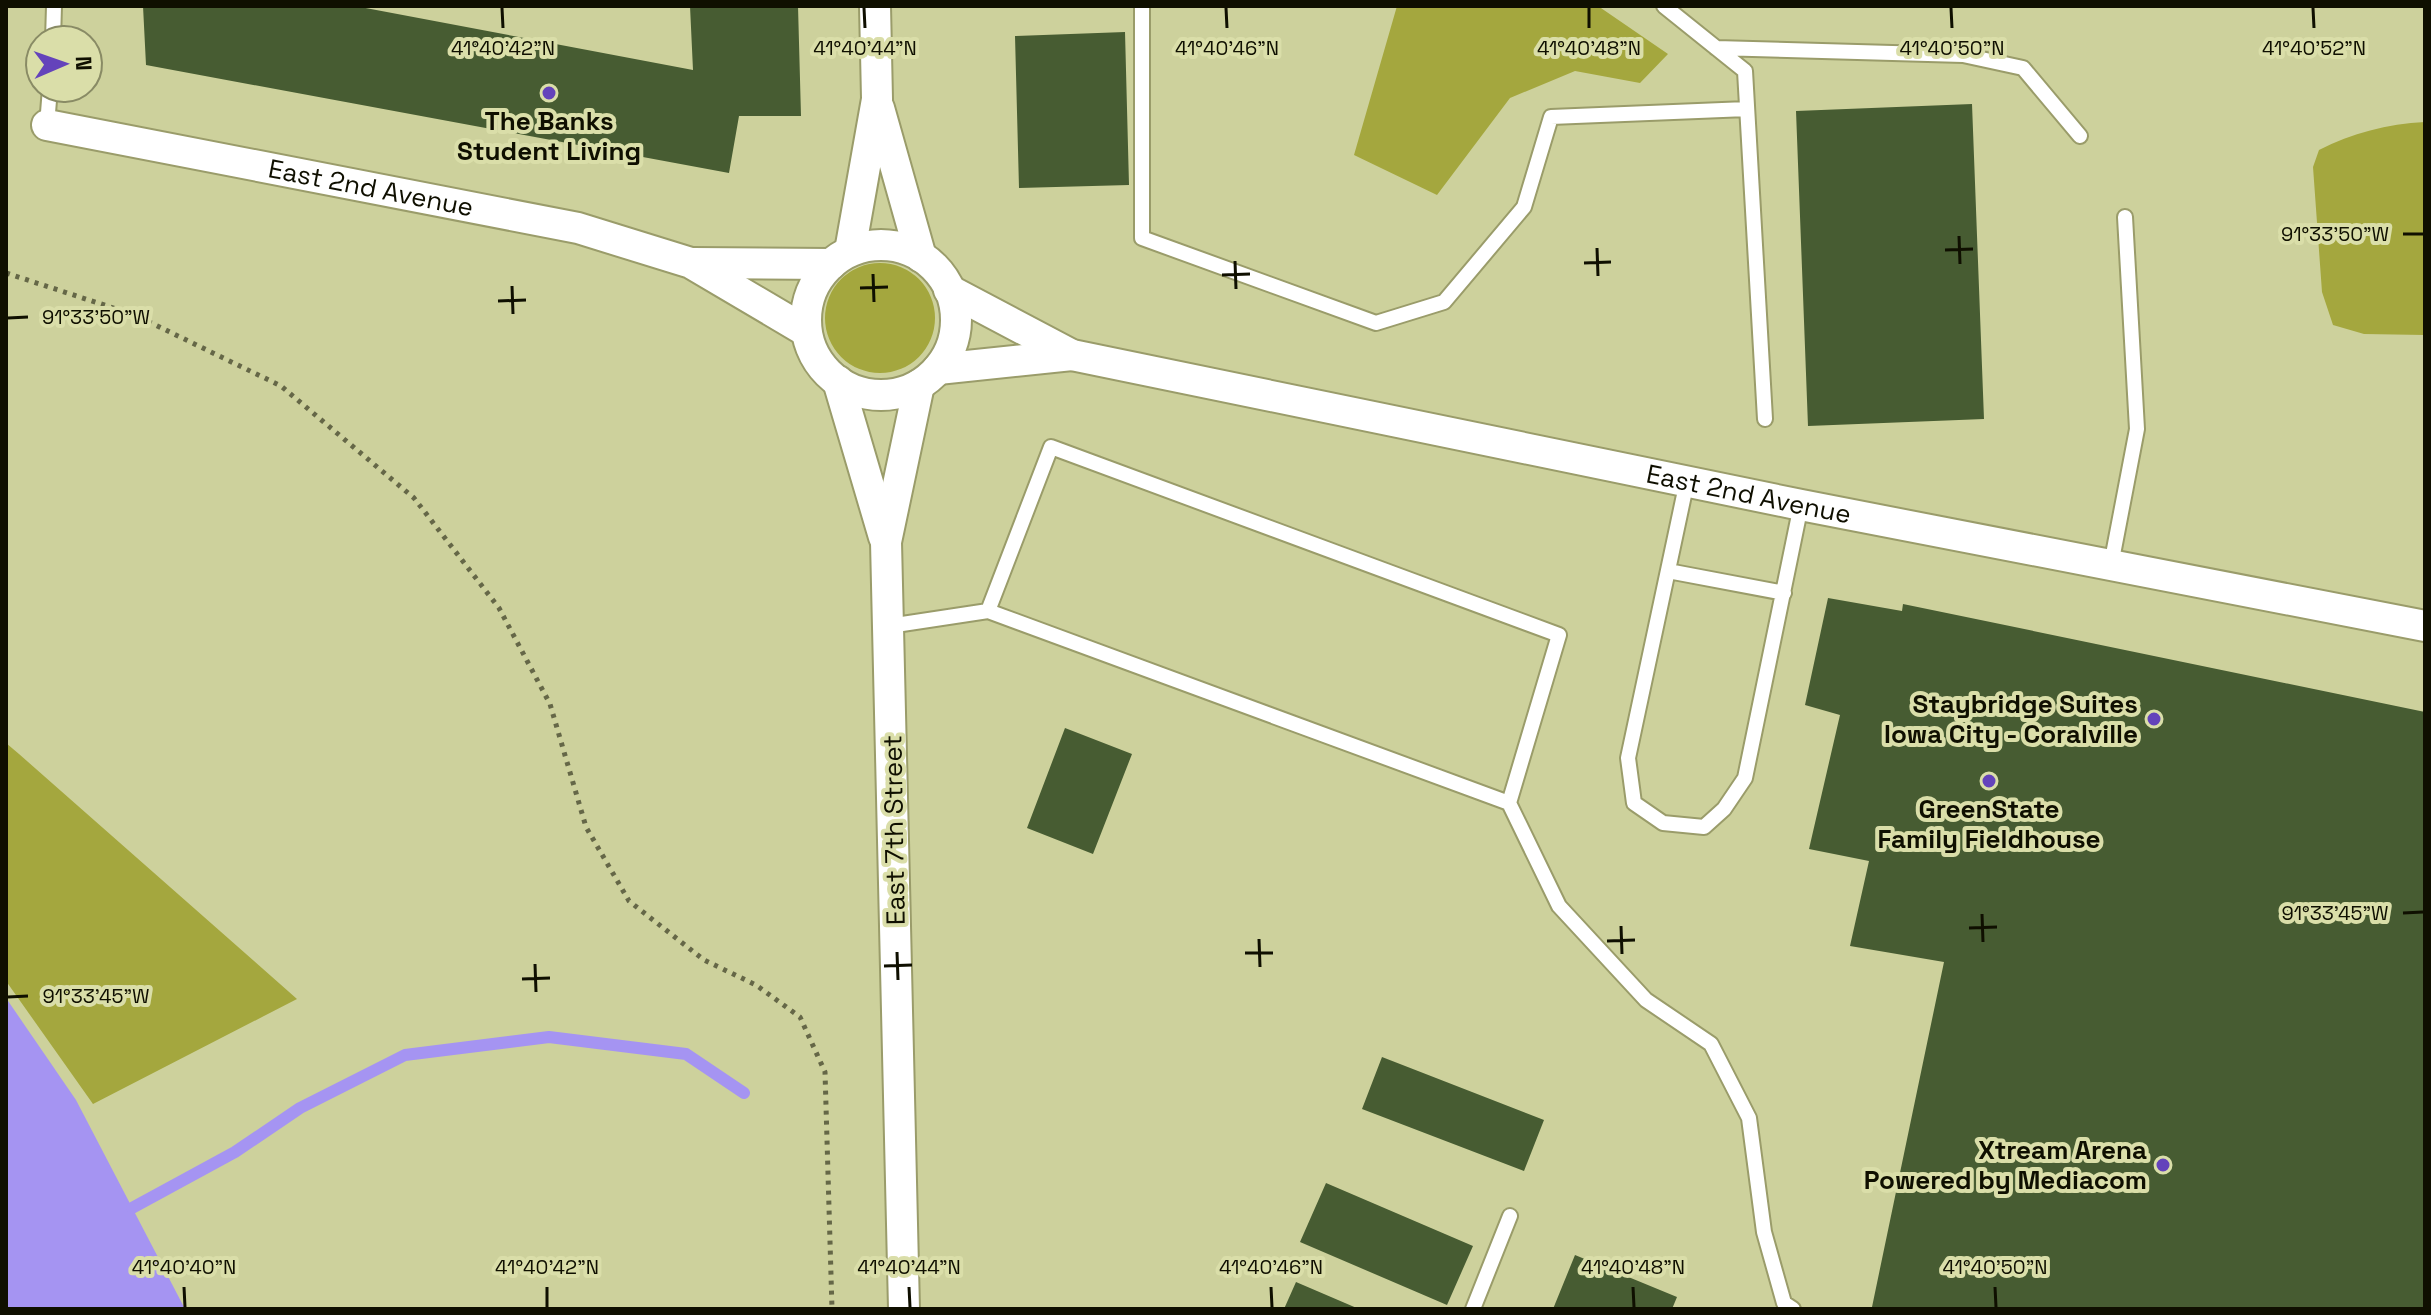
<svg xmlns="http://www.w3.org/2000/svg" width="2431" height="1315" font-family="'Space Grotesk',sans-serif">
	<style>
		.green { fill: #a4a73e }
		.water { fill: #a594f2 }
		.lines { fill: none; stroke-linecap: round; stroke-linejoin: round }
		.stream { stroke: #a594f2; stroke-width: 12 }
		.building { fill: #475c32 }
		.lane-casing { stroke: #9a9c6a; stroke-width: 18 }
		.street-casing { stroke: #9a9c6a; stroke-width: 34 }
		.path { stroke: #656747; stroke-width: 5; stroke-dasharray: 4 6; stroke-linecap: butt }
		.lane { stroke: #fff; stroke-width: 14 }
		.street { stroke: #fff; stroke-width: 30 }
		.ticks { fill: none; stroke: #0f0f00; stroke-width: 3 }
		.poi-dot { fill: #6443bb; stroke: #dadea9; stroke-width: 3 }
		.labels { text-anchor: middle; stroke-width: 8; stroke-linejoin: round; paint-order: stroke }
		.poi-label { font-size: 26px; font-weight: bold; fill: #0f0f00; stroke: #dadea9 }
		.street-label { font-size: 26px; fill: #0f0f00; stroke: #dadea9 }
		.ticks-label { font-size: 20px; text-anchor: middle; fill: #0f0f00; stroke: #dadea9; stroke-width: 8; stroke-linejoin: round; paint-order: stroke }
	</style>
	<rect width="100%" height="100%" fill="#cdd19c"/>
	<path class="green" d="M1397 6H1598L1668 54 1640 83 1575 71 1510 98 1437 195 1354 155Z
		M2425 122V335L2364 334 2333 325 2322 292 2313 167 2319 150C2352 133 2387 124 2425 122Z
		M825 318a55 55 0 1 1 110 0a55 55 0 1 1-110 0Z
		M6 743 19 754 297 999 93 1104 6 981Z"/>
	<path class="water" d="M6 998 76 1100 185 1309H6Z"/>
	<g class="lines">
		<path class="stream" d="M132 1208 235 1152 300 1108 405 1055 549 1037 686 1054 744 1093"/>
	</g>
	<path class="building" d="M143 6H355L693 70 690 6H798L801 116H739L729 173 146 65Z
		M1125 32 1129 185 1019 188 1015 36Z
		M1972 104 1984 419 1808 426 1796 111Z
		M1828 598 1902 611 1903 604 2425 712V1309L1872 1307 1944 962 1850 946 1869 861 1809 849 1840 715 1805 705Z
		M1065 728 1132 754 1093 854 1027 828Z
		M1382 1057 1544 1120 1524 1171 1362 1109Z
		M1326 1183 1473 1246 1447 1305 1300 1242Z
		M1575 1255 1677 1297 1672 1309H1553Z
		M1296 1282 1359 1309H1284Z"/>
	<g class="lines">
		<defs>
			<path id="lane" d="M1142 6V238L1376 323 1444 302 1524 207 1551 117 1747 109
				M1664 6 1745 71 1765 419
				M53 40 54 6
				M1716 48 1963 55 2023 68 2080 136
				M47 125 50 88
				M1687 481 1628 758 1634 803 1663 823 1704 827 1724 809 1745 778 1801 505
				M2111 565 2137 429 2125 217
				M1668 571 1784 593
				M988 611 1509 803 1559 906 1646 1000 1711 1044 1749 1118 1764 1232 1784 1303 1793 1309
				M889 626 988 611 1051 447 1559 635 1509 803
				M1473 1309 1510 1216"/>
			<g id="street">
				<path d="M879 108 921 257"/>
				<path id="s1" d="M47 125 578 228 691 263 806 331"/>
				<circle cx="881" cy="320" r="75"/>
				<path d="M850 251 877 99 875 6"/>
				<path d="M693 263 831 264"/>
				<path id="s2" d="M949 290 1072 355 1801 505 2425 626"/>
				<path d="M938 369 1072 355"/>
				<path d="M838 381 884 537"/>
				<path d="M904 1309 886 542 919 385"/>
			</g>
		</defs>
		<use href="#lane" class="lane-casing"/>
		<use href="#street" class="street-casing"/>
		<path class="path" d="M6 273 135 315 281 386 414 498 499 608 550 704 586 827 629 901 704 960 756 985 800 1017 825 1072 832 1309"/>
		<use href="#lane" class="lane"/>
		<use href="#street" class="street"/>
	</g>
	<path class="ticks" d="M502 8 503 28M864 8 865 28M1226 8 1227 28M1589 8V28M1951 8 1952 28M2313 8 2314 28M2403 234H2423M1959 236 1960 264M1597 248 1598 276M1945 250 1973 249M1235 261 1236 289M1584 263 1611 262M873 274 874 302M1222 275 1250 274M512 286 513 314M860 288 888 287M498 301 526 300M8 318 28 317M2403 913 2423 912M1982 914 1983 942M1621 926 1622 954M1969 928 1997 927M1259 939 1260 967M1607 941 1635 940M897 952 898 980M1245 953H1273M535 964 536 992M884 966 912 965M522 979 550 978M8 997 28 996M184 1287 185 1307M547 1287V1307M909 1287 910 1307M1271 1287 1272 1307M1633 1287 1634 1307M1995 1287 1996 1307"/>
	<g class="poi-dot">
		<circle cx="549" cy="93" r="8"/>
		<circle cx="2154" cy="719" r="8"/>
		<circle cx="1989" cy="781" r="8"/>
		<circle cx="2163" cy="1165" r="8"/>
	</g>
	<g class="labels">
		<g class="poi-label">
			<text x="549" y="130">The Banks<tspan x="549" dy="30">Student Living</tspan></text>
			<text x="2138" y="713" text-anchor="end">Staybridge Suites<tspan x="2138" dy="30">Iowa City - Coralville</tspan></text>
			<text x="1989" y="818">GreenState<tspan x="1989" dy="30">Family Fieldhouse</tspan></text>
			<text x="2147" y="1159" text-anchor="end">Xtream Arena<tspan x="2147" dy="30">Powered by Mediacom</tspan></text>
		</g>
		<g class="street-label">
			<text dy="9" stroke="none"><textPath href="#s1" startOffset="330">East 2nd Avenue</textPath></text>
			<text dy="9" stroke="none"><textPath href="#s2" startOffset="830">East 2nd Avenue</textPath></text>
			<text transform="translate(894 830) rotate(-91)" y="9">East 7th Street</text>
		</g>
	</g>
	<g class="ticks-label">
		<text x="503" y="55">41°40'42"N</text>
		<text x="865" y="55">41°40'44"N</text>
		<text x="1227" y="55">41°40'46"N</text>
		<text x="1589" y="55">41°40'48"N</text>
		<text x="1952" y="55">41°40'50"N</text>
		<text x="2314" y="55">41°40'52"N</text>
		<text x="2335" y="241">91°33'50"W</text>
		<text x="96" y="324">91°33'50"W</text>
		<text x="2335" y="920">91°33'45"W</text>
		<text x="96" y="1003">91°33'45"W</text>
		<text x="184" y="1274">41°40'40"N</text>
		<text x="547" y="1274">41°40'42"N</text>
		<text x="909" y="1274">41°40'44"N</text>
		<text x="1271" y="1274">41°40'46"N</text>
		<text x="1633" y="1274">41°40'48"N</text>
		<text x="1995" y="1274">41°40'50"N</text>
	</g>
	<rect width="2431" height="1315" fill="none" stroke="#0f0f00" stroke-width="16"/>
	<g transform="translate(64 64) rotate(88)"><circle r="38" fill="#dadea9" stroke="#898b65" stroke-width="2"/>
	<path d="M0-6L14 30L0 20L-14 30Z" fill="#6443bb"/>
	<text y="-12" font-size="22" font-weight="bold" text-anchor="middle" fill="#0f0f00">N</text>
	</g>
</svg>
